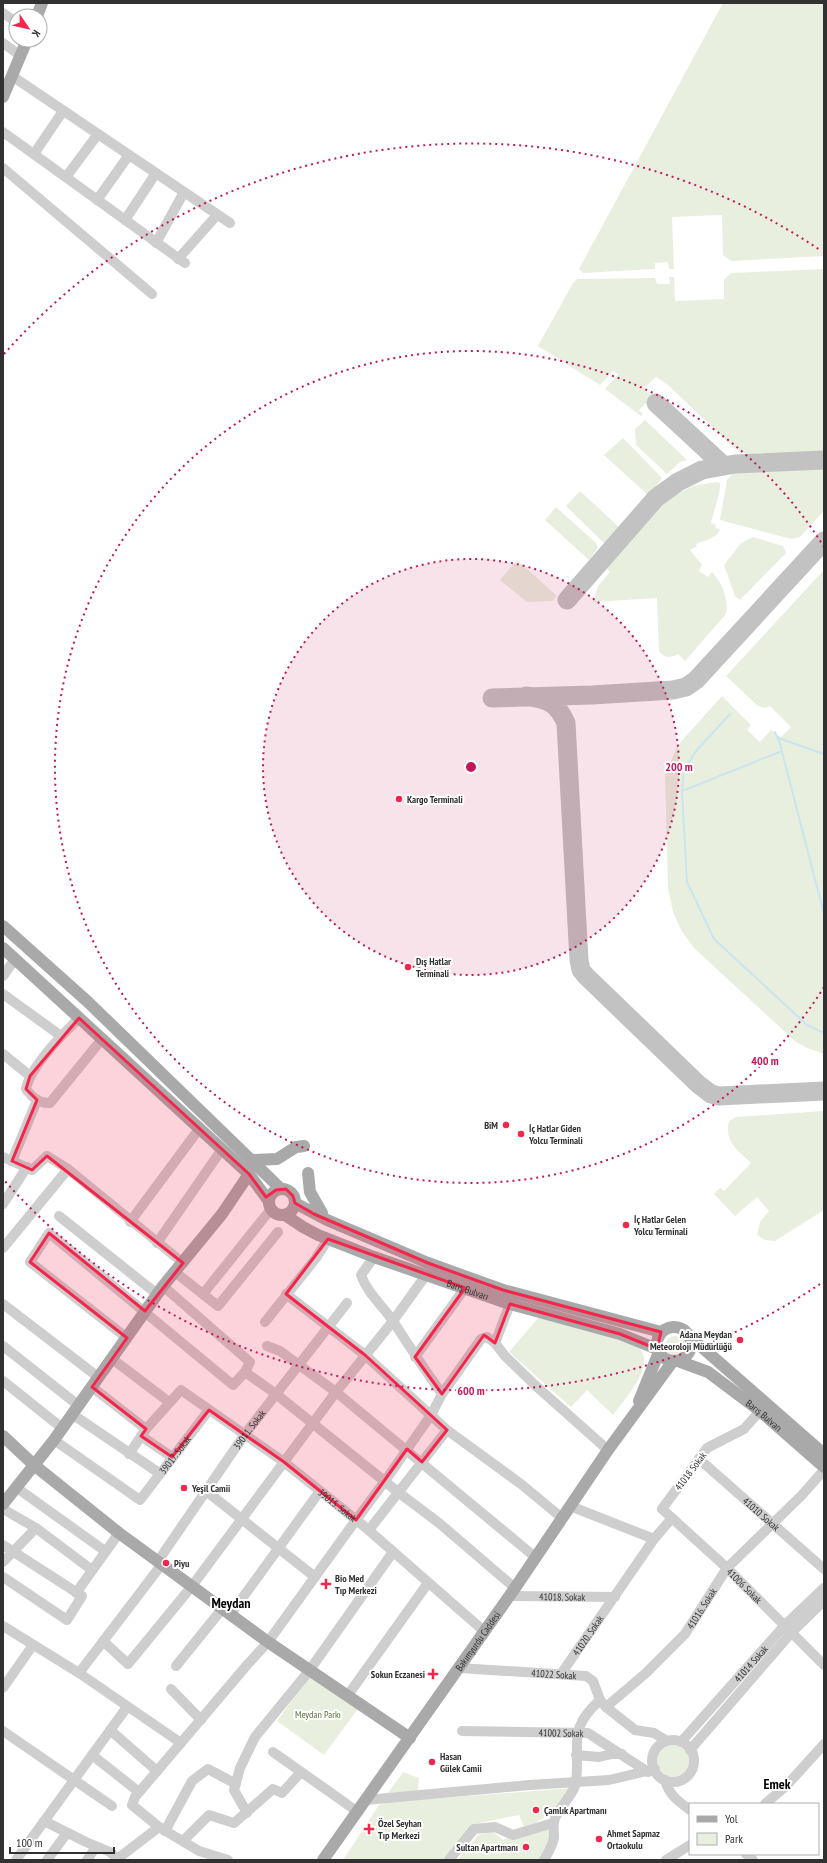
<svg xmlns="http://www.w3.org/2000/svg" width="827" height="1863" font-family="'PT Sans Narrow',sans-serif">
	<style>
		.green { fill: #e9efde }
		.lines { fill: none; stroke-linecap: round; stroke-linejoin: round }
		.stream { stroke: #c9e5f0; stroke-width: 2 }
		.taxiway { stroke: #c2c2c2; stroke-width: 19 }
		.minor { stroke: #cecece; stroke-width: 10 }
		.major { stroke: #a9a9a9; stroke-width: 12 }
		.marked { fill: #f5254b; fill-opacity: 0.2; stroke: #f5254b; stroke-width: 3; stroke-linejoin: round }
		.ring { fill: none; stroke: #c2185b; stroke-width: 2; stroke-dasharray: 2 4 }
		.poi-dot { fill: #f5254b; stroke: #fff; stroke-width: 1.5 }
		.labels { text-anchor: middle; stroke-width: 4; stroke-linejoin: round; paint-order: stroke }
		.poi-label { font-size: 10px; font-weight: bold; fill: #313131; stroke: #fff; text-anchor: start }
		.street-label { font-size: 10px; fill: #313131; stroke: #fff }
		.park-label { font-size: 10px; fill: #597139; stroke: #fff }
		.district-label { font-size: 14px; font-weight: bold; fill: #000; stroke: #fff }
		.centre { fill: #c2185b; stroke: #fff; stroke-width: 2 }
		.ring-label { font-size: 12px; text-anchor: middle; font-weight: bold; fill: #c2185b; stroke: #fff; stroke-width: 4; stroke-linejoin: round; paint-order: stroke }
	</style>
	<rect width="100%" height="100%" fill="#fff"/>
	<path class="green" d="M723 3H824V256L731 261 723 255 722 215 672 217 674 269H669L668 262 655 263V269L583 273 579 269Z
		M824 269V452L759 453 756 456 748 455 734 448 668 385 656 377 644 388 652 397 639 410 643 414 641 416 605 389 618 374 613 371 600 385 538 346 573 283 577 279 655 278 657 284H670L669 277H674L675 301 724 299V280L731 273Z
		M645 420 687 460 680 462 667 474 636 445 635 429Z
		M623 438 662 478 649 496 604 455Z
		M824 469V511L800 537 791 539 720 520 727 480 733 473Z
		M716 482 720 483C721 492 713 513 711 523L716 525 715 528 720 529C717 539 705 540 696 544L697 546 690 550 702 565 699 571 708 577 712 572C722 583 729 599 726 614L685 661 678 654C670 658 665 659 659 651L657 598 593 602 598 586 610 572 603 565 668 499 693 486Z
		M580 491 620 528 604 543 566 506Z
		M556 507 596 543 598 548 589 560 545 520Z
		M753 537 783 546 786 553 740 600 735 596 724 565 741 543Z
		M517 560 557 596 552 601 527 602 500 580Z
		M824 570V1054L807 1048 796 1042 694 948 681 930 673 912 668 889 665 774 678 745 722 696 751 725 747 730 760 742 771 730 781 737 791 727 770 706 765 708 758 706 726 676Z
		M824 1111V1210L775 1241 765 1240 757 1235 760 1222 769 1211 757 1197 735 1216 714 1194 720 1188 724 1191 751 1163C738 1150 724 1142 729 1121L736 1117Z
		M539 1317 628 1342C631 1343 636 1345 639 1348 657 1365 624 1400 613 1415L587 1390 571 1407 509 1352Z
		M665 1346a10 10 0 1 1 20 0a10 10 0 1 1-20 0Z
		M310 1675 360 1706 324 1755 277 1721Z
		M657 1761a16 16 0 1 1 32 0a16 16 0 1 1-32 0Z
		M403 1772 419 1778 418 1791 388 1793Z
		M572 1788C558 1808 547 1817 525 1829L519 1815 475 1824 444 1860H343L379 1805 390 1802Z
		M551 1825 553 1831 541 1860H458L478 1835 492 1831 503 1840Z"/>
	<g class="lines">
		<path class="stream" d="M730 714 696 751 684 770 682 791 782 751
			M775 732 780 744 824 914
			M778 738 824 754
			M682 791 687 882 714 939 807 1025 824 1033"/>
		<path class="taxiway" d="M656 403 724 466
			M567 600 656 498 678 482 702 470 735 464 824 460
			M526 696C547 699 557 702 566 723L579 960 581 970 586 976 698 1084 711 1094 719 1096 824 1091
			M492 698 592 695 673 690 686 687 696 680 824 541"/>
		<g class="minor">
			<path d="M3 13 16 22"/>
			<path d="M3 43 21 56"/>
			<path d="M12 76 230 223"/>
			<path d="M3 132 185 263"/>
			<path d="M34 154 63 111"/>
			<path d="M3 168 152 294"/>
			<path d="M66 177 98 134"/>
			<path d="M97 200 129 155"/>
			<path d="M125 220 156 173"/>
			<path d="M156 243 184 192"/>
			<path d="M178 259 217 215"/>
			<path d="M3 976 15 959"/>
			<path d="M3 994 61 1036"/>
			<path d="M79 1018C63 1034 30 1067 26 1089 32 1097 39 1104 50 1103L102 1039"/>
			<path d="M3 1054 30 1076"/>
			<path d="M3 1157 32 1170 47 1156 68 1169 183 1263"/>
			<path d="M12 1161 37 1100"/>
			<path d="M3 1204 27 1167"/>
			<path d="M59 1216 157 1294"/>
			<path d="M130 1222 199 1129"/>
			<path d="M157 1243 222 1149"/>
			<path d="M3 1248 68 1169"/>
			<path d="M374 1257 361 1275C367 1293 383 1306 393 1321 409 1346 425 1370 442 1394"/>
			<path d="M175 1272 218 1306 278 1232"/>
			<path d="M163 1286 250 1362 245 1372 276 1394 398 1492 439 1523 515 1588"/>
			<path d="M203 1294 271 1209"/>
			<path d="M286 1294 365 1355 447 1430 521 1484 562 1518"/>
			<path d="M3 1304 98 1377"/>
			<path d="M265 1322 316 1258 328 1239"/>
			<path d="M127 1338 30 1262 49 1233 233 1385 245 1372"/>
			<path d="M495 1343 510 1304"/>
			<path d="M3 1346 78 1405"/>
			<path d="M267 1346 280 1351 336 1392 535 1557"/>
			<path d="M415 1357 465 1288"/>
			<path d="M111 1358 169 1402"/>
			<path d="M3 1381 62 1428"/>
			<path d="M92 1387 146 1429"/>
			<path id="s1" d="M760 1411 744 1429 707 1448 662 1509 727 1568 824 1665"/>
			<path d="M72 1414 159 1473"/>
			<path d="M141 1436 172 1457"/>
			<path id="s2" d="M54 1440 140 1500 209 1410"/>
			<path id="s3" d="M129 1454 146 1429 181 1390 284 1462 365 1527 485 1632"/>
			<path id="s4" d="M699 1459 824 1569"/>
			<path d="M17 1488 105 1551"/>
			<path d="M206 1491 315 1577"/>
			<path d="M570 1506 654 1539"/>
			<path d="M3 1509 36 1528 92 1570"/>
			<path d="M369 1530 447 1430"/>
			<path d="M3 1545 82 1596 67 1620 3 1577"/>
			<path id="s5" d="M158 1561 245 1434 347 1303"/>
			<path d="M3 1562 36 1528"/>
			<path d="M76 1593 119 1533"/>
			<path id="s6" d="M510 1596 615 1597"/>
			<path d="M230 1615 320 1491"/>
			<path d="M3 1626 79 1673 181 1743"/>
			<path d="M103 1641 128 1664 192 1586 336 1392 393 1321 426 1275"/>
			<path d="M176 1666 222 1609"/>
			<path id="s7" d="M459 1668 586 1676 593 1681 600 1700 606 1707 635 1730 654 1733 667 1741"/>
			<path d="M79 1673 162 1564"/>
			<path id="s8" d="M561 1674 654 1539 672 1518"/>
			<path d="M3 1688 33 1645"/>
			<path d="M171 1689 201 1720"/>
			<path d="M348 1695 428 1583"/>
			<path id="s9" d="M606 1707 646 1673 685 1634 727 1568 801 1496 824 1470"/>
			<path d="M110 1730 157 1771"/>
			<path d="M3 1731 112 1806"/>
			<path id="s10" d="M462 1731 588 1733 648 1772"/>
			<circle cx="673" cy="1761" r="21"/>
			<path id="s11" d="M681 1742 785 1625 824 1588"/>
			<path d="M690 1750 792 1632 824 1601"/>
			<path d="M273 1752 358 1812"/>
			<path d="M92 1755 139 1792"/>
			<path d="M576 1755 599 1757 612 1754H622"/>
			<path d="M665 1780C669 1795 678 1801 690 1810"/>
			<path d="M366 1800 529 1785 609 1780 655 1769"/>
			<path d="M765 1804 787 1785 824 1744"/>
			<path d="M247 1813 234 1790 240 1768 255 1737 309 1671 393 1552"/>
			<path d="M44 1821 86 1842 110 1852 118 1859"/>
			<path d="M159 1827 132 1805 135 1797 247 1665 268 1642 356 1520 385 1481 431 1415 442 1394 481 1339 487 1337 495 1343 505 1356 536 1386 608 1450"/>
			<path d="M165 1831 192 1781 208 1769 236 1784"/>
			<path d="M183 1841 209 1815 234 1823 273 1789 282 1793 301 1772"/>
			<path d="M746 1854 753 1860"/>
			<path d="M16 1860 127 1707"/>
			<path d="M47 1860 67 1833"/>
			<path d="M87 1860 96 1847"/>
			<path d="M116 1860 159 1827 199 1851 228 1860"/>
			<path d="M449 1860 474 1829 495 1827 513 1835 553 1823"/>
			<path d="M544 1860C548 1853 553 1846 554 1837 554 1830 552 1823 556 1816 561 1806 575 1792 576 1782 581 1743 566 1731 600 1700"/>
			<path d="M666 1860 690 1845"/>
		</g>
		<g class="major">
			<path d="M37 16 42 3"/>
			<path d="M3 97 27 40"/>
			<path d="M3 926 88 1002 281 1189"/>
			<path d="M3 948 249 1174 268 1200"/>
			<path d="M252 1160 277 1159 296 1147 304 1146"/>
			<path d="M308 1173 310 1192 322 1213V1217"/>
			<circle cx="282" cy="1202" r="13"/>
			<path d="M295 1203 327 1220 428 1263 503 1290 661 1332"/>
			<path id="s12" d="M285 1215 303 1227 318 1235 374 1257 510 1304 620 1334 657 1349"/>
			<circle cx="674" cy="1344" r="17"/>
			<path d="M689 1336 824 1454"/>
			<path id="s13" d="M678 1361 708 1372 760 1411 824 1467"/>
			<path d="M639 1401 659 1352"/>
			<path d="M3 1436 34 1465 119 1533 268 1642 410 1738"/>
			<path d="M3 1504 54 1440 163 1286 222 1214 249 1174"/>
			<path id="s14" d="M323 1860 515 1588 608 1450 673 1361"/>
		</g>
	</g>
	<path class="marked" d="M79 1018 249 1174 266 1197 276 1190 286 1189 293 1196 295 1203 314 1214 428 1263 503 1290 661 1332 657 1349 620 1334 510 1304 495 1343 484 1335 442 1394 415 1357 465 1288 328 1239 286 1294 365 1355 447 1430 422 1462 407 1449 356 1520 284 1462 209 1410 172 1457 141 1436 146 1429 92 1387 127 1338 30 1262 49 1233 145 1311 183 1263 47 1156 32 1170 12 1161 37 1100 26 1089 30 1076Z"/>
	<circle cx="471" cy="767" r="208" fill="#c2185b" fill-opacity=".12"/>
	<g class="ring">
		<circle cx="471" cy="767" r="208"/>
		<path d="M824 987A416 416 0 1 1 824 547"/>
		<path d="M820 1284A624 624 0 0 1 4 1180M4 354A624 624 0 0 1 820 250"/>
	</g>
	<g class="poi-dot">
		<circle cx="399" cy="799" r="4"/>
		<circle cx="408" cy="967" r="4"/>
		<circle cx="506" cy="1125" r="4"/>
		<circle cx="521" cy="1134" r="4"/>
		<circle cx="626" cy="1225" r="4"/>
		<circle cx="740" cy="1340" r="4"/>
		<circle cx="184" cy="1488" r="4"/>
		<circle cx="166" cy="1563" r="4"/>
		<path d="M324 1578h4v4h4v4h-4v4h-4v-4h-4v-4h4z"/>
		<path d="M431 1668h4v4h4v4h-4v4h-4v-4h-4v-4h4z"/>
		<circle cx="432" cy="1762" r="4"/>
		<circle cx="536" cy="1810" r="4"/>
		<path d="M367 1823h4v4h4v4h-4v4h-4v-4h-4v-4h4z"/>
		<circle cx="599" cy="1839" r="4"/>
		<circle cx="526" cy="1847" r="4"/>
	</g>
	<g class="labels">
		<g class="poi-label">
			<text x="407" y="803">Kargo Terminali</text>
			<text x="416" y="965">Dış Hatlar<tspan x="416" dy="12">Terminali</tspan></text>
			<text x="498" y="1129" text-anchor="end">BiM</text>
			<text x="529" y="1132">İç Hatlar Giden<tspan x="529" dy="12">Yolcu Terminali</tspan></text>
			<text x="634" y="1223">İç Hatlar Gelen<tspan x="634" dy="12">Yolcu Terminali</tspan></text>
			<text x="732" y="1338" text-anchor="end">Adana Meydan<tspan x="732" dy="12">Meteoroloji Müdürlüğü</tspan></text>
			<text x="192" y="1492">Yeşil Camii</text>
			<text x="174" y="1567">Piyu</text>
			<text x="335" y="1582">Bio Med<tspan x="335" dy="12">Tıp Merkezi</tspan></text>
			<text x="425" y="1678" text-anchor="end">Sokun Eczanesi</text>
			<text x="440" y="1760">Hasan<tspan x="440" dy="12">Gülek Camii</tspan></text>
			<text x="544" y="1814">Çamlık Apartmanı</text>
			<text x="378" y="1827">Özel Seyhan<tspan x="378" dy="12">Tıp Merkezi</tspan></text>
			<text x="607" y="1837">Ahmet Sapmaz<tspan x="607" dy="12">Ortaokulu</tspan></text>
			<text x="518" y="1851" text-anchor="end">Sultan Apartmanı</text>
		</g>
		<g class="street-label">
			<text dy="4" stroke="none"><textPath href="#s12" startOffset="198">Barış Bulvarı</textPath></text>
			<text dy="4" stroke="none"><textPath href="#s13" startOffset="103">Barış Bulvarı</textPath></text>
			<text dy="4" stroke="none"><textPath href="#s5" startOffset="160">39011. Sokak</textPath></text>
			<text dy="4" stroke="none"><textPath href="#s2" startOffset="162">39017. Sokak</textPath></text>
			<text transform="translate(690 1471) rotate(-53)" y="4">41018 Sokak</text>
			<text dy="4" stroke="none"><textPath href="#s3" startOffset="277">39015. Sokak</textPath></text>
			<text dy="4" stroke="none"><textPath href="#s4" startOffset="83">41010 Sokak</textPath></text>
			<text dy="4" stroke="none"><textPath href="#s1" startOffset="254">41006 Sokak</textPath></text>
			<text dy="4" stroke="none"><textPath href="#s6" startOffset="52">41018. Sokak</textPath></text>
			<text dy="4" stroke="none"><textPath href="#s9" startOffset="138">41016. Sokak</textPath></text>
			<text dy="4" stroke="none"><textPath href="#s8" startOffset="47">41020. Sokak</textPath></text>
			<text dy="4" stroke="none"><textPath href="#s14" startOffset="268">Bakımyurdu Caddesi</textPath></text>
			<text dy="4" stroke="none"><textPath href="#s11" startOffset="105">41014 Sokak</textPath></text>
			<text dy="4" stroke="none"><textPath href="#s7" startOffset="95">41022 Sokak</textPath></text>
			<text dy="4" stroke="none"><textPath href="#s10" startOffset="99">41002 Sokak</textPath></text>
		</g>
		<g class="park-label">
			<text x="318" y="1718">Meydan Parkı</text>
		</g>
		<g class="district-label">
			<text x="231" y="1608">Meydan</text>
			<text x="777" y="1789">Emek</text>
		</g>
	</g>
	<circle cx="471" cy="767" r="6" class="centre"/>
	<g class="ring-label">
		<text x="679" y="771">200 m</text>
		<text x="765" y="1065">400 m</text>
		<text x="471" y="1395">600 m</text>
	</g>
	<rect width="827" height="1863" fill="none" stroke="#313131" stroke-width="8"/>
	<rect x="689" y="1803" width="130" height="52" fill="#ffffff" stroke="#adadad"/>
	<rect x="697" y="1816" width="20" height="6" fill="#a9a9a9" stroke="#adadad"/>
	<text x="725" y="1823" font-size="12" fill="#313131">Yol</text>
	<rect x="697" y="1833" width="20" height="12" fill="#e9efde" stroke="#adadad"/>
	<text x="725" y="1843" font-size="12" fill="#313131">Park</text>
	<g transform="translate(28 28) rotate(124)"><circle r="19" fill="#ffffff" stroke="#adadad"/>
	<path d="M0-3L7 15L0 10L-7 15Z" fill="#f5254b"/>
	<text y="-6" font-size="11" font-weight="bold" text-anchor="middle" fill="#313131">K</text>
	</g>
	<path d="M10 1847v6h104v-6" fill="none" stroke="#313131" stroke-width="2"/>
	<text x="16" y="1847" font-size="12" fill="#313131" stroke="#ffffff" stroke-width="3" paint-order="stroke">100 m</text>
</svg>
